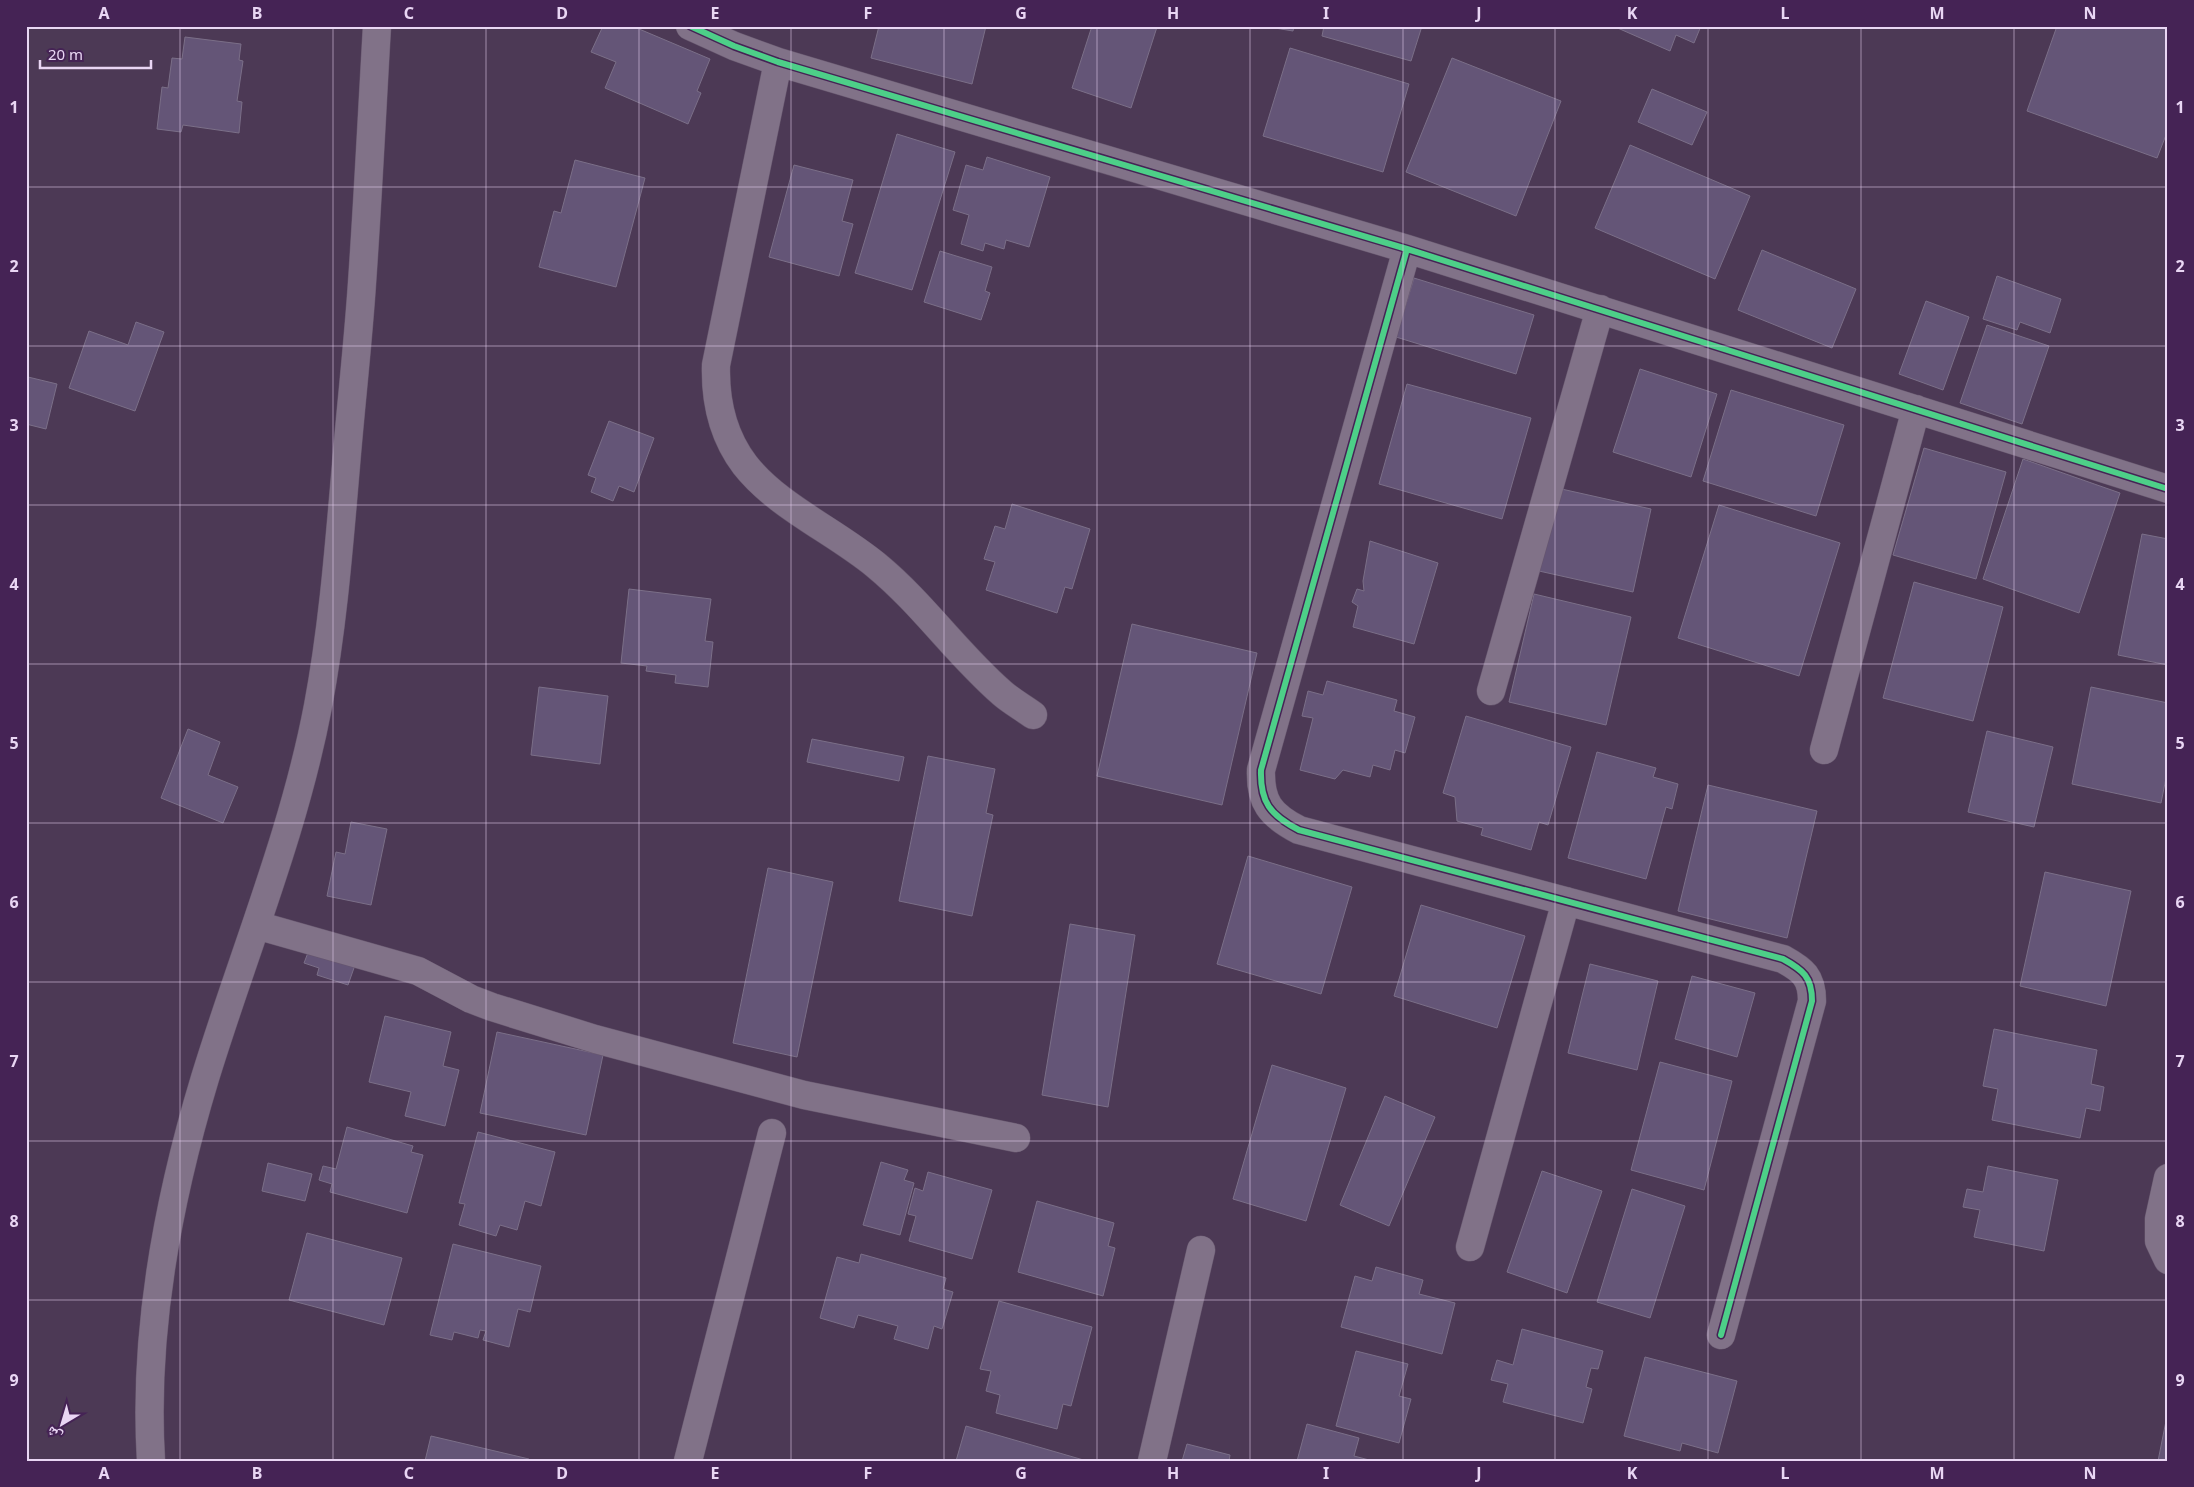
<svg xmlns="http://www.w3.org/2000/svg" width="2194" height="1487" font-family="'Noto Sans','Noto Naskh Arabic',sans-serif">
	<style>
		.building { fill: #645577; stroke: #7b6f88 }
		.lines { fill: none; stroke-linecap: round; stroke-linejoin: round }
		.minor-casing { stroke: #66566d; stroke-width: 29 }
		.minor { stroke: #817288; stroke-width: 28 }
		.cycleway-casing { stroke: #452355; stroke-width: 9 }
		.cycleway { stroke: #4dcf88; stroke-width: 6 }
		.grid { fill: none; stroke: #e9d6f4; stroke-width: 1; stroke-opacity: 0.55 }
		.neatline { fill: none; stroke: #e9d6f4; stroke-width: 2 }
		.grid-label { font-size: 16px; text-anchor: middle; font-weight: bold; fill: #e9d6f4 }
	</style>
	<rect width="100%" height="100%" fill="#4c3955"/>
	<path class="building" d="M603 26H632L710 59 697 91 701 93 688 124 605 88 616 62 591 52Z
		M879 26H986L972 84 871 58Z
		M1092 26 1157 27 1131 108 1072 88Z
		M1263 26H1294L1293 31Z
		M1324 26H1422L1411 61 1322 36Z
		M1613 26H1701L1694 43 1676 35 1670 51Z
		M2057 26H2157L2168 30V130L2157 158 2027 111Z
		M185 37 241 44 239 60 243 61 237 101 242 102 239 133 183 125 181 132 157 129 162 87 168 88 172 58 182 59Z
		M1290 48 1409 84 1383 172 1263 136Z
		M1452 58 1561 101 1516 216 1406 172Z
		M1652 89 1707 112 1692 145 1638 122Z
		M897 134 955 152 912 290 855 273Z
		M1630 145 1750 196 1715 279 1595 228Z
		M987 157 1050 177 1029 247 1006 240 1004 249 985 243 983 251 961 244 969 215 953 210 966 165 983 170Z
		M575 160 645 178 616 287 539 267 554 211 561 213Z
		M794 165 853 180 842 221 853 224 839 276 769 257Z
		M1762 250 1856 289 1832 348 1738 310Z
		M940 251 992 267 985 291 990 293 981 320 924 302Z
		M1997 276 2061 299 2050 333 2020 322 2017 330 1983 319Z
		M1414 278 1534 315 1516 374 1396 337Z
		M1926 301 1969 317 1943 390 1899 374Z
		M136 322 164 332 135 411 69 388 89 331 128 345Z
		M1987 325 2049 346 2022 424 1960 403Z
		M1640 369 1717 394 1691 477 1613 452Z
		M28 377 57 384 46 429 26 424Z
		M1407 384 1531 418 1502 519 1379 484Z
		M1731 390 1844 425 1816 516 1703 481Z
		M609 421 654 438 634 492 619 486 613 501 591 492 596 478 588 475Z
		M1924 448 2006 472 1976 579 1893 555Z
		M2023 459 2120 493 2079 613 1983 579Z
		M1557 488 1651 509 1633 592 1539 571Z
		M1012 504 1090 529 1072 589 1065 587 1057 613 986 590 995 562 984 559 995 526 1005 529Z
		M1719 505 1840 543 1799 676 1678 638Z
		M2142 534 2168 539V665L2118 655Z
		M1370 541 1438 563 1414 644 1353 627 1358 606 1352 602 1357 589 1364 591 1363 581Z
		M1914 582 2003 607 1973 721 1883 698Z
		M629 589 711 599 705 641 713 642 708 687 675 683 676 675 646 671 647 666 621 663Z
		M1534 594 1631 617 1606 725 1509 702Z
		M1132 624 1257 653 1222 805 1097 776Z
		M1327 681 1397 700 1394 711 1415 717 1405 753 1395 750 1390 770 1373 765 1370 777 1343 770 1335 779 1300 770 1313 718 1302 716 1308 691 1323 695Z
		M539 687 608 696 600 764 531 755Z
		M2091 687 2168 703V768L2161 803 2072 784Z
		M1466 716 1571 747 1548 825 1539 822 1531 850 1481 835 1483 828 1457 821 1455 797 1443 793Z
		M188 729 220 742 208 775 238 787 223 823 161 798Z
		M1987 731 2053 747 2034 827 1968 812Z
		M812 739 904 757 899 781 807 762Z
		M1597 752 1656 768 1653 777 1678 784 1672 809 1666 807 1646 879 1568 858Z
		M928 756 995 769 986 813 993 815 972 916 899 901Z
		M1708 785 1817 811 1787 938 1678 911Z
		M351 822 387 829 371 905 327 896 336 852 345 854Z
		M1248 856 1352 887 1321 994 1217 964Z
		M768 868 833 882 797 1057 733 1043Z
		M2045 872 2131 891 2106 1006 2020 986Z
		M1421 905 1525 936 1497 1028 1394 996Z
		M1070 924 1135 935 1108 1107 1042 1095Z
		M309 950 355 965 348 985 317 975 319 968 304 963Z
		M1590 964 1658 981 1637 1070 1568 1053Z
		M1692 976 1755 993 1737 1057 1675 1039Z
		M385 1016 451 1032 443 1066 459 1070 445 1126 405 1116 411 1092 369 1082Z
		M1994 1029 2097 1050 2091 1084 2104 1087 2100 1111 2086 1108 2080 1138 1992 1120 1998 1089 1983 1086Z
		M497 1032 603 1055 586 1135 480 1113Z
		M1660 1062 1732 1081 1704 1190 1631 1170Z
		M1272 1065 1346 1088 1306 1221 1233 1199Z
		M1385 1096 1435 1117 1389 1226 1340 1205Z
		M347 1127 413 1146 411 1152 423 1155 407 1213 330 1192 332 1184 319 1180 323 1166 336 1169Z
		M478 1132 555 1152 541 1206 525 1201 517 1230 500 1225 496 1236 459 1225 465 1204 459 1203Z
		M881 1162 908 1170 904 1180 914 1183 900 1235 863 1225Z
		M268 1163 312 1174 305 1201 262 1191Z
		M1988 1166 2058 1180 2044 1251 1974 1237 1980 1210 1963 1207 1967 1189 1983 1192Z
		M1542 1171 1602 1191 1567 1293 1507 1272Z
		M928 1172 992 1190 972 1259 909 1241 916 1216 908 1214 915 1188 923 1191Z
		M1632 1189 1685 1206 1650 1318 1597 1302Z
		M1037 1201 1114 1223 1108 1246 1115 1248 1103 1296 1018 1272Z
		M307 1233 402 1258 384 1325 289 1300Z
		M453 1244 541 1266 530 1312 518 1309 509 1347 483 1340 486 1331 480 1330 478 1338 454 1332 452 1340 430 1335Z
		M861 1254 946 1278 943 1289 953 1292 942 1329 934 1326 928 1349 894 1339 898 1326 858 1315 854 1328 820 1318 837 1257 859 1263Z
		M1376 1267 1423 1280 1419 1294 1455 1303 1442 1354 1341 1327 1355 1276 1372 1281Z
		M999 1301 1092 1327 1071 1406 1063 1404 1057 1429 996 1413 1000 1395 986 1391 991 1371 980 1369Z
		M1522 1329 1603 1351 1598 1369 1591 1368 1586 1387 1592 1389 1583 1423 1503 1402 1508 1384 1491 1380 1497 1360 1513 1365Z
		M1356 1351 1408 1364 1399 1396 1411 1399 1399 1443 1336 1426Z
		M1645 1357 1737 1381 1718 1453 1682 1443 1680 1451 1624 1436Z
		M2168 1411V1461H2158Z
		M1307 1424 1359 1438 1354 1456 1373 1461H1297Z
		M966 1426 1087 1461H956Z
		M431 1436 529 1459V1461H425Z
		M1187 1444 1230 1455 1229 1461H1182Z"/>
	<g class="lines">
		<defs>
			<path id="minor" d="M690 26 734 46 778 62 1407 249 2168 489
				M778 62 716 365C715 400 723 436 745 465 778 507 835 531 877 566 923 604 957 654 1002 693 1011 701 1022 707 1033 715
				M1407 249 1261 770C1260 802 1270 815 1299 830L1783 959C1803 970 1812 977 1812 1001L1721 1335
				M1491 691 1600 309
				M1824 750 1916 409
				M256 925 418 971 471 999 492 1007 595 1039 804 1095 1016 1138
				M2168 1178 2159 1219V1241L2168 1260
				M1470 1247 1566 901
				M151 1461C143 1332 168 1200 205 1078 243 954 294 833 318 706 333 626 339 546 346 465 351 404 358 344 362 283 368 197 372 112 377 26
				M688 1461 772 1133
				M1152 1461 1201 1250"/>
		</defs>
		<use href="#minor" class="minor-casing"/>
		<use href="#minor" class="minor"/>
		<defs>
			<path id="cycleway" d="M690 26 734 46 778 62 1407 249 2168 489
				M1407 249 1261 770C1260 802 1270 815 1299 830L1783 959C1803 970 1812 977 1812 1001L1721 1335"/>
		</defs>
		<use href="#cycleway" class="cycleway-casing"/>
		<use href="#cycleway" class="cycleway"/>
	</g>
	<path class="grid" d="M180 26V1461M333 26V1461M486 26V1461M639 26V1461M791 26V1461M944 26V1461M1097 26V1461M1250 26V1461M1403 26V1461M1555 26V1461M1708 26V1461M1861 26V1461M2014 26V1461M26 187H2168M26 346H2168M26 505H2168M26 664H2168M26 823H2168M26 982H2168M26 1141H2168M26 1300H2168"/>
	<rect width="2194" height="1487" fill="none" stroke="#452355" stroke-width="55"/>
	<g transform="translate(62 1424) rotate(218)" stroke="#452355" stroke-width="4" paint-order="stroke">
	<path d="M0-4L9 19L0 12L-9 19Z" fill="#e9d6f4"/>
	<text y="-8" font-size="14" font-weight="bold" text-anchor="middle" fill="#e9d6f4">ش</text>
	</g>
	<path d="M40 60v8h111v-8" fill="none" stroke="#e9d6f4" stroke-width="2.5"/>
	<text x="48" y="60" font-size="15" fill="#e9d6f4" stroke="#452355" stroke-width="4" paint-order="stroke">20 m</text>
	<rect x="28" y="28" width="2138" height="1432" class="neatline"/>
	<g class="grid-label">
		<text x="104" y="19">A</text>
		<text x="257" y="19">B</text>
		<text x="409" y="19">C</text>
		<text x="562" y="19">D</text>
		<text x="715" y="19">E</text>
		<text x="868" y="19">F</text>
		<text x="1021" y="19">G</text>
		<text x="1173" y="19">H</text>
		<text x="1326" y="19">I</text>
		<text x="1479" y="19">J</text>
		<text x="1632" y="19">K</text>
		<text x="1785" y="19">L</text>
		<text x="1937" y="19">M</text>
		<text x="2090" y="19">N</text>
		<text x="14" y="113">1</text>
		<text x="2180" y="113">1</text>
		<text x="14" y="272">2</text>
		<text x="2180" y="272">2</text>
		<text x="14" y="431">3</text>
		<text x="2180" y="431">3</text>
		<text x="14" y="590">4</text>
		<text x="2180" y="590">4</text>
		<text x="14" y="749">5</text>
		<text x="2180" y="749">5</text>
		<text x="14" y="908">6</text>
		<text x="2180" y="908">6</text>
		<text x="14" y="1067">7</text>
		<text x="2180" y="1067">7</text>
		<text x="14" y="1227">8</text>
		<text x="2180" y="1227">8</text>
		<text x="14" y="1386">9</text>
		<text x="2180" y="1386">9</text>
		<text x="104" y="1479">A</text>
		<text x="257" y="1479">B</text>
		<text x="409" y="1479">C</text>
		<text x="562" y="1479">D</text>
		<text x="715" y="1479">E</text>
		<text x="868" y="1479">F</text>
		<text x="1021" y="1479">G</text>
		<text x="1173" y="1479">H</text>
		<text x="1326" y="1479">I</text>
		<text x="1479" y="1479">J</text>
		<text x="1632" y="1479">K</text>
		<text x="1785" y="1479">L</text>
		<text x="1937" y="1479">M</text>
		<text x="2090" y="1479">N</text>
	</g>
</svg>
